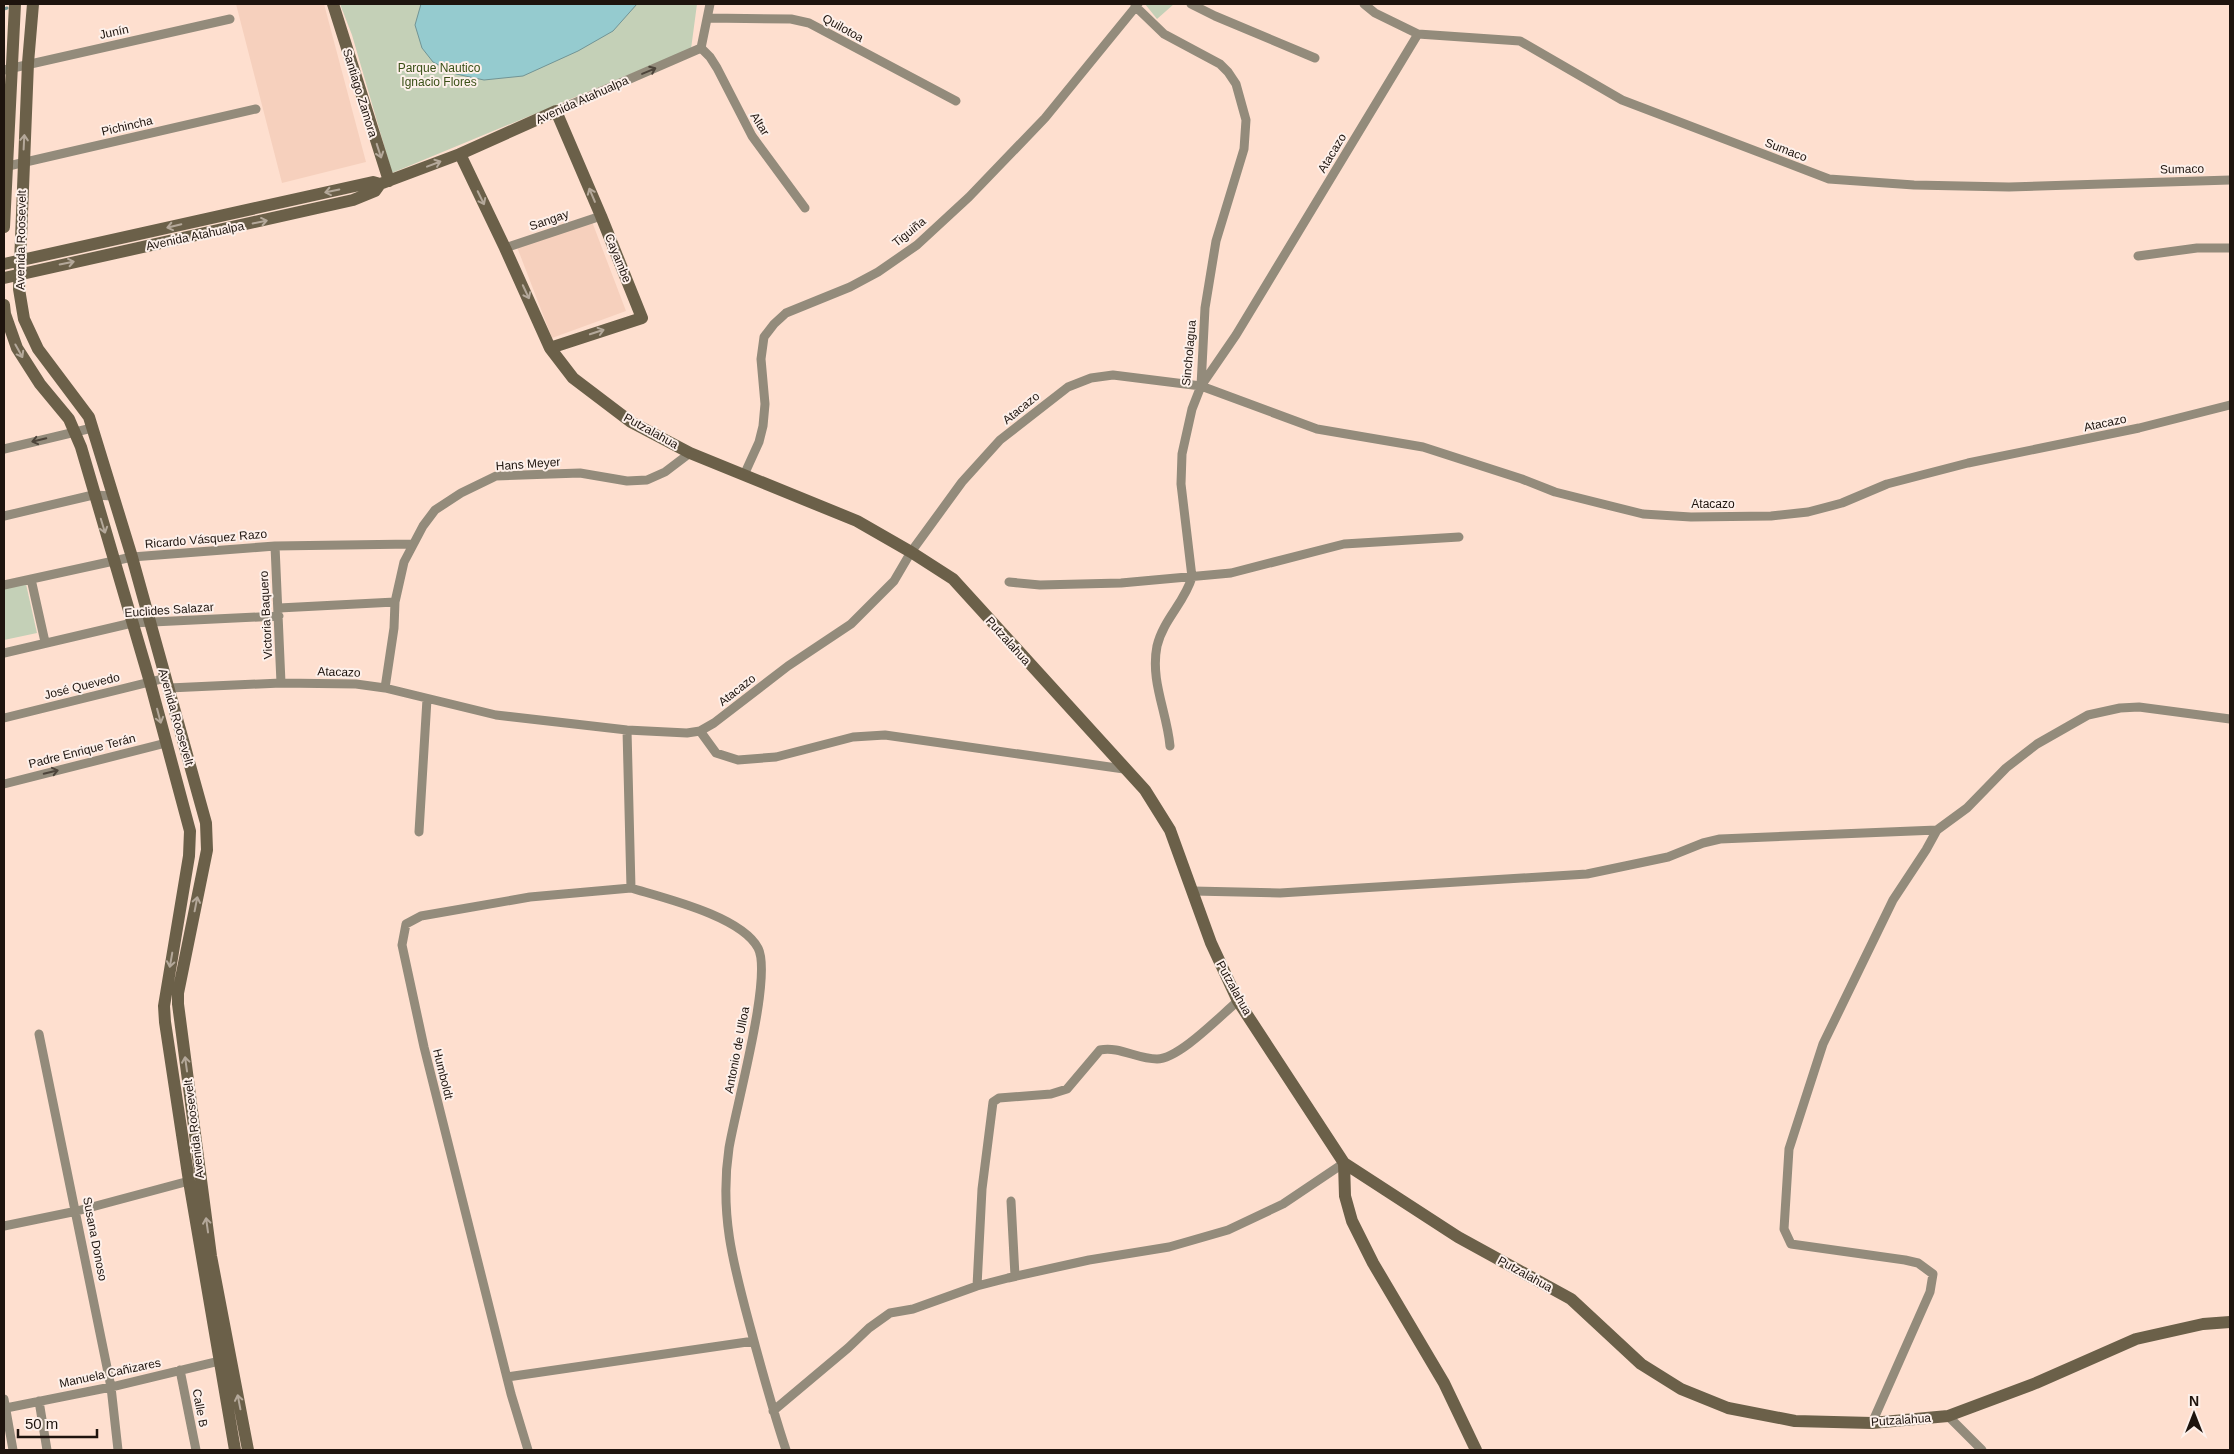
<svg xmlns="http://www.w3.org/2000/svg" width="2234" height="1454" font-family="Arial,sans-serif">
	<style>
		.built { fill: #f6d0bd }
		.green { fill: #c4d0b7 }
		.water { fill: #95cbcf; stroke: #719495 }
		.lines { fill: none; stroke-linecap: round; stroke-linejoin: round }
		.stream { stroke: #719495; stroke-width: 3 }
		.street { stroke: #938b7b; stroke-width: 9 }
		.secondary { stroke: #6b6049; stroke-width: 12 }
		.oneway { stroke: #4d443a }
		.oneway2 { stroke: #b4a89a }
		.labels { text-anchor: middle; stroke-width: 4; stroke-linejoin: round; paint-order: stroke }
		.street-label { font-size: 12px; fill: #1e140e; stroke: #fdf0ea }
		.park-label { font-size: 12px; fill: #3a5017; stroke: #fdf0ea }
	</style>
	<rect width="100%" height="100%" fill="#fedfcf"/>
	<path class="built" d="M236 4H324L366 162 282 183Z
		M591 219 626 311 552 338 517 247Z"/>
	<path class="green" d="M340 4H697L691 49 392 173 352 35Z
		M1145 4H1174L1157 19Z
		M26 584 37 633 4 640V589Z"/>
	<path class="water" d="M421 4H637L613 31 578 51 523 76 484 80 456 74 433 62 422 48 415 25Z"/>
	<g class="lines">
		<path class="stream" d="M4 9 7 8"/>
		<path class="street" d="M1191 4 1215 16 1315 58
			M1364 4 1375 13 1418 34 1520 41 1622 100 1829 179 1914 185 2009 187 2230 180
			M1135 6 1164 34 1220 64 1228 72 1236 84 1246 120 1244 149 1216 241 1205 308 1201 386 1192 409 1182 454 1181 484 1192 577C1185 602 1163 620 1157 646 1150 681 1167 712 1170 746
			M708 18 791 19 809 23 956 101
			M701 48 710 57 717 68 752 136 805 208
			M701 48 710 4
			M4 70 230 19
			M556 111 701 48
			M4 167 256 109
			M505 248 601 216
			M2138 256 2197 248H2230
			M1201 386 1236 335 1418 34
			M4 449 92 428
			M744 475 759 442 763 426 765 404 761 359 764 337 774 324 786 313 850 287 878 272 917 245 969 197 1045 118 1138 4
			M4 516 93 495 113 496
			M275 546 281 683
			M31 579 45 642
			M1009 582 1040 585 1121 583 1231 573 1344 544 1459 537
			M4 585 132 557 275 546 413 544
			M279 608 395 602
			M4 653 132 623 279 616
			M169 688 281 683 356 684 385 688 496 715 627 730 687 733 700 731 714 723 788 666 851 624 894 581 911 552 962 482 1000 440 1068 387 1091 378 1113 375 1201 386 1317 429 1423 447 1522 479 1555 492 1643 514 1691 517 1771 516 1808 512 1842 503 1887 484 1968 463 2139 428 2230 405
			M385 688 394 628 395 602 404 562 423 526 435 510 461 493 496 476 580 473 627 481 647 480 665 472 690 453
			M4 718 166 678
			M627 730 631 888C664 898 741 916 758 948 773 976 735 1110 729 1148 719 1215 734 1267 751 1330 762 1371 773 1411 786 1450
			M700 731 716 753 738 760 776 757 853 737 885 735 1124 769
			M4 784 166 743
			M419 832 427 699
			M1193 891 1280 893 1587 874 1668 857 1703 843 1720 839 1937 830 1967 808 2006 768 2037 744 2088 715 2120 708 2139 707 2230 719
			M39 1034 111 1387 118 1450
			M1011 1201 1015 1276
			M4 1226 77 1211 189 1181
			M977 1286 982 1189 993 1102 999 1098 1051 1094 1067 1089 1100 1050C1119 1046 1137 1059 1157 1059 1179 1059 1220 1016 1238 1001
			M180 1370 196 1450
			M507 1377 754 1341
			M4 1399 13 1450
			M39 1401 47 1450
			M6 1408 111 1387 219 1361
			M773 1411 848 1348 869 1328 890 1313 913 1309 977 1286 1008 1278 1089 1260 1169 1247 1228 1230 1283 1204 1344 1163
			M1948 1416 1982 1450
			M1872 1423 1930 1292 1933 1274 1918 1263 1905 1260 1791 1244 1784 1229 1789 1149 1823 1044 1893 900 1926 850 1937 830
			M528 1450 511 1394 424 1047 402 945 406 924 421 916 530 897 631 888"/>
		<path class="secondary" d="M33 4 28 63 19 289 24 319 38 349 89 417 132 557 206 823 207 850 178 993V1004L211 1256 248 1450
			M333 4 389 181
			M460 154 505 248 550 348 573 378 631 422 690 453 857 521 911 552 953 579 1145 790 1170 830 1211 943 1238 1001 1344 1163 1458 1237 1571 1299 1641 1364 1681 1389 1728 1408 1795 1421 1872 1423 1948 1416 2036 1383 2136 1339 2203 1324 2230 1322
			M4 227 15 4
			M4 264 373 182 380 184 460 154 556 111 601 216 642 318 550 348
			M4 278 353 200 375 191 380 184
			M4 305 5 314 17 348 40 384 69 419 81 447 150 682 190 831 189 856 164 1006 165 1022 189 1181 235 1450
			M1344 1163 1345 1196 1352 1221 1373 1263 1444 1383 1476 1450"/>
	</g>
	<defs><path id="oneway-shaft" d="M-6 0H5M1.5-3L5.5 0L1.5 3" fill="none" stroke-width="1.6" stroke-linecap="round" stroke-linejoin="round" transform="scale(1.25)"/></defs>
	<g class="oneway">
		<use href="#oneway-shaft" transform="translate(649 71) rotate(-23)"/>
		<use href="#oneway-shaft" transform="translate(39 440) rotate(166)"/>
		<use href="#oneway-shaft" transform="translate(51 772) rotate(-14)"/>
	</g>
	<g class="oneway2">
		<use href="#oneway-shaft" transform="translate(24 142) rotate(-87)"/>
		<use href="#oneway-shaft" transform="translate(379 151) rotate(72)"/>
		<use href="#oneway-shaft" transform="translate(434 164) rotate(-21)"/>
		<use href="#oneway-shaft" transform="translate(332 191) rotate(168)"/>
		<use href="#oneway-shaft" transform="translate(592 195) rotate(-113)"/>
		<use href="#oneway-shaft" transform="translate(481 198) rotate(64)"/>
		<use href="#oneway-shaft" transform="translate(260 222) rotate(-12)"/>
		<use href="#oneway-shaft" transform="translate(174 226) rotate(167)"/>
		<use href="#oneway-shaft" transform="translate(67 263) rotate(-12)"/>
		<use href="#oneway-shaft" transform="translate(526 292) rotate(65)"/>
		<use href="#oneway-shaft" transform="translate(597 332) rotate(-18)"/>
		<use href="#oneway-shaft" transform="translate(19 351) rotate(61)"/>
		<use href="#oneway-shaft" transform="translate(103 526) rotate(73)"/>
		<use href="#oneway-shaft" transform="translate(159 716) rotate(75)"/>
		<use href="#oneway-shaft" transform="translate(196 904) rotate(-79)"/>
		<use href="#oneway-shaft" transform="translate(171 960) rotate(100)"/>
		<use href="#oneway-shaft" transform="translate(186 1064) rotate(-98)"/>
		<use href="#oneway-shaft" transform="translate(207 1225) rotate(-98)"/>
		<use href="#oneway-shaft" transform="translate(239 1402) rotate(-101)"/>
	</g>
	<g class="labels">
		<g class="street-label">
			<text transform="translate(843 28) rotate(29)" y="4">Quilotoa</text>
			<text transform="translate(114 32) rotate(-12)" y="4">Junín</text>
			<text transform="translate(360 93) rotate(73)" y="4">Santiago Zamora</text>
			<text transform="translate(582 100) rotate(-24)" y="4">Avenida Atahualpa</text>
			<text transform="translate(760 124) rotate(58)" y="4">Altar</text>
			<text transform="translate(127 126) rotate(-13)" y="4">Pichincha</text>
			<text transform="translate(1786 150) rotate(21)" y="4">Sumaco</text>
			<text transform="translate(1332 153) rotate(-59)" y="4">Atacazo</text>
			<text transform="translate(2182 169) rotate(-1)" y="4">Sumaco</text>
			<text transform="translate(549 220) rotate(-19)" y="4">Sangay</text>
			<text transform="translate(909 232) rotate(-39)" y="4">Tiguiña</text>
			<text transform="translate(195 236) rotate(-12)" y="4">Avenida Atahualpa</text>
			<text transform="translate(21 240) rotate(-89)" y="4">Avenida Roosevelt</text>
			<text transform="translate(618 258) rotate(68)" y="4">Cayambe</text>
			<text transform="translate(1189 353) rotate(-85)" y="4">Sincholagua</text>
			<text transform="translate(1021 408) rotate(-39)" y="4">Atacazo</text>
			<text transform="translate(2105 423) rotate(-12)" y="4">Atacazo</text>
			<text transform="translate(651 431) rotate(29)" y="4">Putzalahua</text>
			<text transform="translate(528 464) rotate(-4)" y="4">Hans Meyer</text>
			<text x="1713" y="508">Atacazo</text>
			<text transform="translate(206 539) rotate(-5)" y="4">Ricardo Vásquez Razo</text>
			<text transform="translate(169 610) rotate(-4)" y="4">Euclides Salazar</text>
			<text transform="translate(266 615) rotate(-93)" y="4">Victoria Baquero</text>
			<text transform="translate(1008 641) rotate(48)" y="4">Putzalahua</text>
			<text transform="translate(339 672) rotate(2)" y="4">Atacazo</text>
			<text transform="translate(82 686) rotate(-14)" y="4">José Quevedo</text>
			<text transform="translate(737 690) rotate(-38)" y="4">Atacazo</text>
			<text transform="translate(176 717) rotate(74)" y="4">Avenida Roosevelt</text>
			<text transform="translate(82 751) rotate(-14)" y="4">Padre Enrique Terán</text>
			<text transform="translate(1234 988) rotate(61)" y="4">Putzalahua</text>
			<text transform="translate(737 1050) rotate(-79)" y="4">Antonio de Ulloa</text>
			<text transform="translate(443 1074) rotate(76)" y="4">Humboldt</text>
			<text transform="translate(194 1129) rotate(-97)" y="4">Avenida Roosevelt</text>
			<text transform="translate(95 1239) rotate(79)" y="4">Susana Donoso</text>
			<text transform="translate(1525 1274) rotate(29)" y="4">Putzalahua</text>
			<text transform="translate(110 1373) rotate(-12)" y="4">Manuela Cañizares</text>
			<text transform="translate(200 1408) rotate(79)" y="4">Calle B</text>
			<text transform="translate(1901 1420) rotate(-4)" y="4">Putzalahua</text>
		</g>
		<g class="park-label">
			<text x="439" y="72">Parque Nautico<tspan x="439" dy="14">Ignacio Flores</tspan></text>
		</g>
	</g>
	<rect width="2234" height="1454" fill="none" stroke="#1e140e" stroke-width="10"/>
	<g transform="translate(2194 1414)" stroke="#fdf0ea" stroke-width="4" paint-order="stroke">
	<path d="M0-4L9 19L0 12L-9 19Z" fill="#1e140e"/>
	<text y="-8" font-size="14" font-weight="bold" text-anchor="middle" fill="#1e140e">N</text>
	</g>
	<path d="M18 1429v8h79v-8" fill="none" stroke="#1e140e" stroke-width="2.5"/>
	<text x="25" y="1429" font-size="15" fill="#1e140e" stroke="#fdf0ea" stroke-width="4" paint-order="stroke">50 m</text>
</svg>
